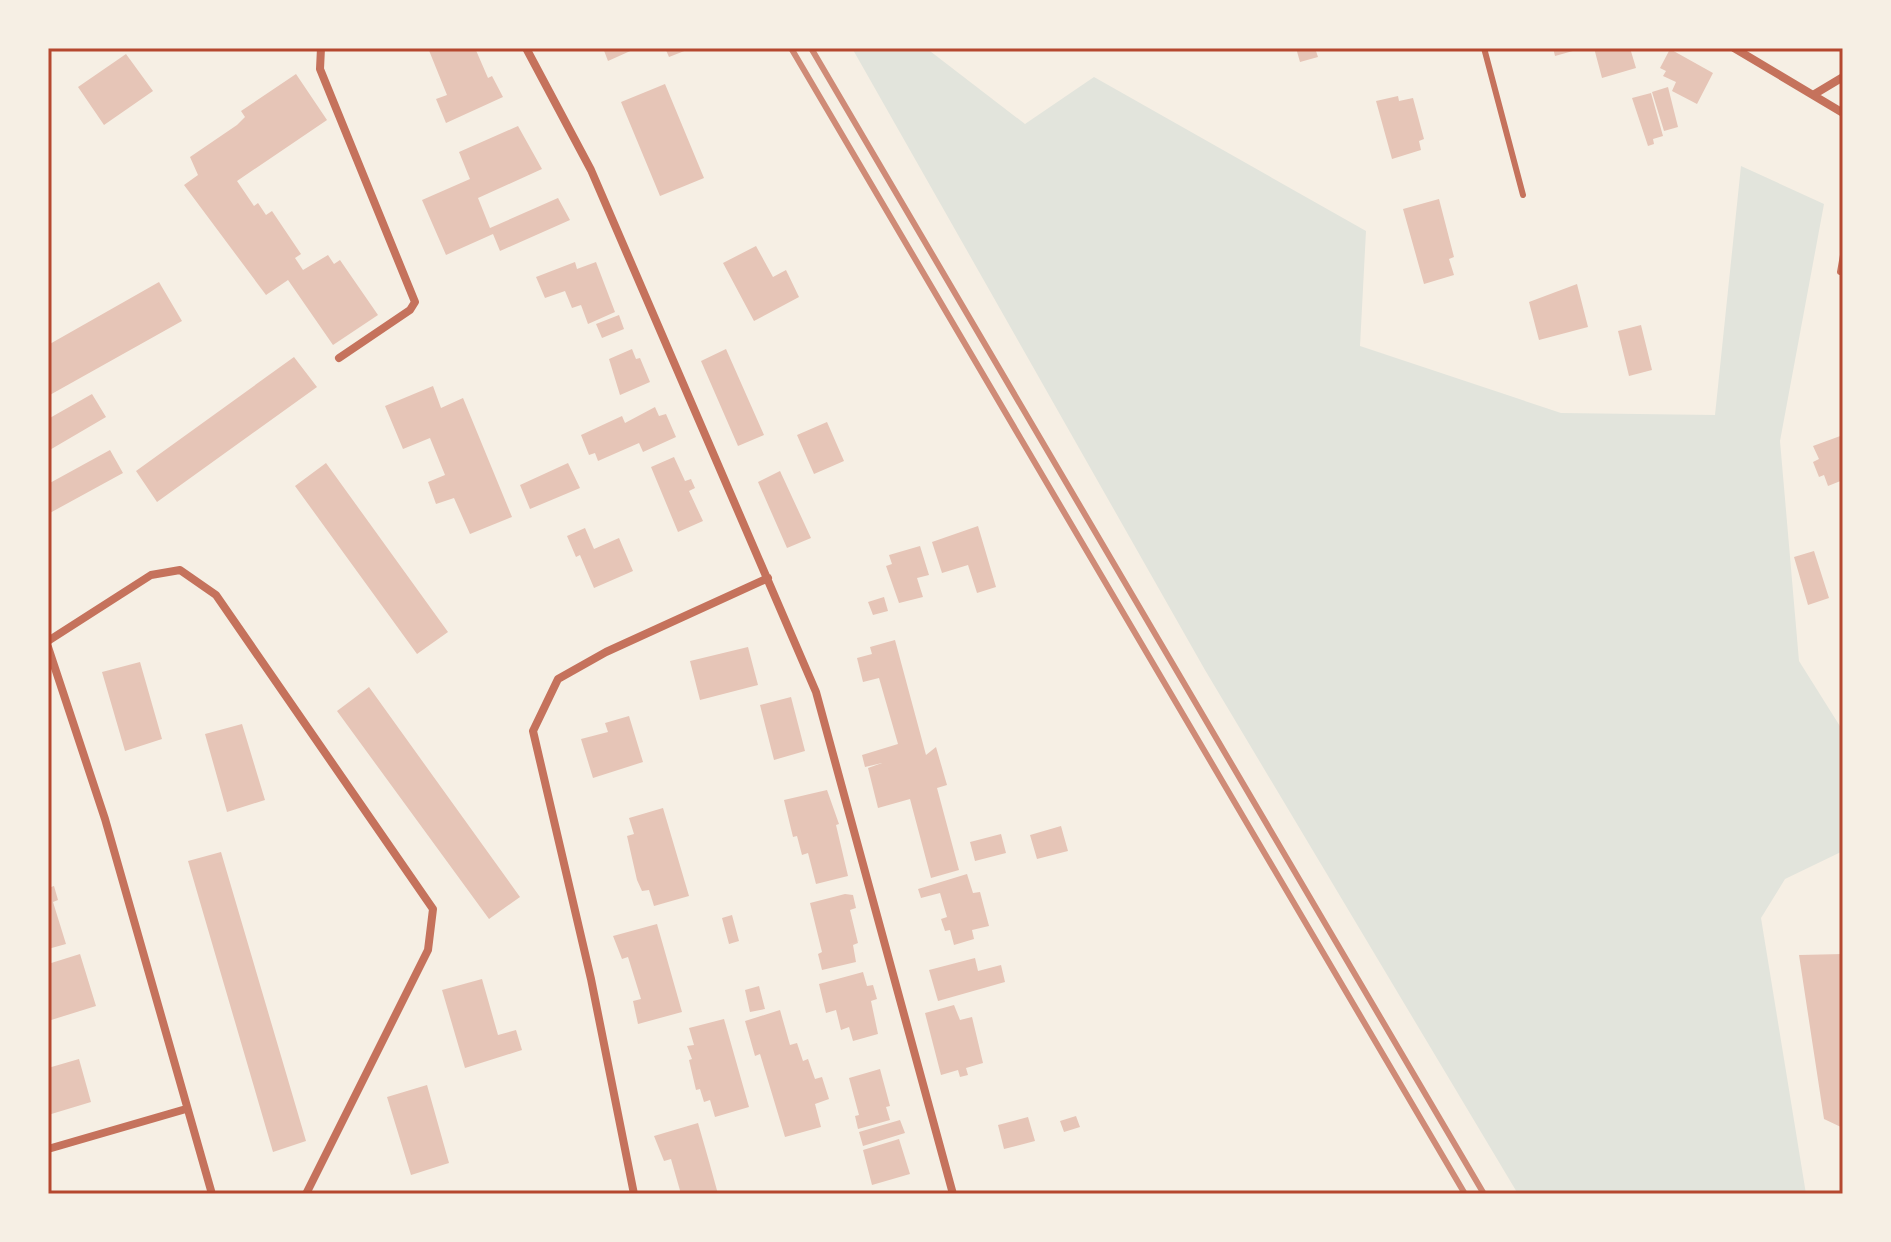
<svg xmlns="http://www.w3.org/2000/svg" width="1891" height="1242" font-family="'Work Sans',sans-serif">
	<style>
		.green { fill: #e2e4dc }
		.building { fill: #e6c5b7 }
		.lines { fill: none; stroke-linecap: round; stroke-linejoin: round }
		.service { stroke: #c5725c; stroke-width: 6 }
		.minor { stroke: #c5725c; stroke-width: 8 }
		.rail { stroke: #cf8b77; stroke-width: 6 }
		.neatline { fill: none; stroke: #b5482f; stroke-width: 3 }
	</style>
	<rect width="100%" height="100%" fill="#f6efe4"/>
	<path class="green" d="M852 48H926L1025 124 1094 77 1366 231 1360 346 1561 413 1715 415 1741 166 1824 204 1780 441 1799 661 1843 731V851L1785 879 1761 918 1806 1194H1518L1205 670Z"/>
	<path class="building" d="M428 48H475L488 78 492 76 503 97 446 123 436 99 447 95Z
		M603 48H637L608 61Z
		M665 48H692L669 57Z
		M1296 48H1315L1318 57 1300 62Z
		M1553 48H1579L1580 49 1555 56Z
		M1594 48H1630L1636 68 1602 78Z
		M1670 49 1713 73 1697 104 1672 91 1676 82 1663 76 1666 71 1660 68Z
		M126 54 153 91 104 125 78 87Z
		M296 74 327 120 237 181 254 206 258 203 266 215 272 211 301 254 295 258 303 270 328 255 334 264 340 260 378 315 333 345 288 280 266 295 184 185 198 175 190 157 237 125 245 117 241 111Z
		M665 84 704 178 660 196 621 102Z
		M1668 87 1678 127 1664 131 1652 92Z
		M1651 93 1663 136 1653 139 1654 144 1648 146 1632 98Z
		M1398 96 1399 101 1413 98 1424 139 1419 141 1421 150 1392 159 1376 101Z
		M518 126 542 169 478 198 490 228 558 198 570 220 500 251 493 234 446 255 422 200 470 179 459 152Z
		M1439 199 1454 257 1449 259 1454 275 1424 284 1403 209Z
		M756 246 773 277 786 270 799 297 754 321 723 263Z
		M575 262 577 269 596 262 615 312 588 324 581 305 572 308 565 291 545 298 536 277Z
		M159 282 182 321 48 396V345Z
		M1577 284 1588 327 1539 340 1529 302Z
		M619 315 624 329 602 338 596 324Z
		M1641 325 1652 370 1629 376 1618 331Z
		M632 349 636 359 640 358 650 382 620 395 609 359Z
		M726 349 764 435 738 446 701 361Z
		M294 357 317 387 157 502 136 471Z
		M433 386 441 408 463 398 512 517 470 534 454 498 436 504 428 482 445 475 430 438 403 449 385 406Z
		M92 394 106 417 48 451V419Z
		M655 407 659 416 666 414 676 437 643 452 639 443 598 461 595 453 589 455 581 435 622 416 625 423Z
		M827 422 844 461 814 474 797 435Z
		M1843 435V480L1828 486 1824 475 1819 477 1813 462 1819 459 1813 446Z
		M110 450 123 473 48 514V484Z
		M674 457 685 481 691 479 695 488 689 491 703 521 678 532 651 467Z
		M326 463 448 632 417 654 295 486Z
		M568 463 580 488 530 509 520 485Z
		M780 471 811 538 787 548 758 482Z
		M978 526 996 587 977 593 968 565 942 573 932 542Z
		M585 528 594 549 619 538 633 571 594 588 580 555 576 557 567 536Z
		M920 546 929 575 917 578 923 597 899 603 886 566 892 564 889 555Z
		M1814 551 1829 598 1808 605 1794 557Z
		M884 597 888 611 873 615 868 602Z
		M895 640 926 755 936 747 947 785 937 788 959 870 931 878 910 799 878 808 868 768 882 763 865 767 862 755 898 744 879 678 863 682 857 658 872 654 870 647Z
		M748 647 758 685 700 700 690 661Z
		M140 662 162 739 125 751 102 672Z
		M369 687 520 897 489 919 337 711Z
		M791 697 805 751 774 760 760 705Z
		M629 716 643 762 593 778 581 739 608 732 605 723Z
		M242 724 265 800 227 812 205 734Z
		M827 790 839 824 836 825 848 876 816 884 808 853 802 855 797 836 793 837 784 800Z
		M663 808 689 896 654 906 649 890 642 891 637 880 627 836 634 834 629 818Z
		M1061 826 1068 851 1037 859 1030 835Z
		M1001 834 1006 853 975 861 970 842Z
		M221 852 306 1141 273 1152 188 861Z
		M967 874 973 893 980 892 989 926 972 930 974 939 954 945 950 930 945 931 941 919 947 917 940 893 921 898 918 889Z
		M54 886 58 900 53 902 66 944 48 949V888Z
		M845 894 853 895 856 908 850 910 858 943 853 945 856 962 822 970 818 954 822 952 810 903Z
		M732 915 739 941 729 944 722 918Z
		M657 924 682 1012 638 1024 633 1001 641 999 628 957 622 959 613 936Z
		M80 954 96 1006 48 1021V964Z
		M1843 954V1128L1824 1119 1799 955Z
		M975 958 978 971 1001 965 1005 982 938 1001 929 970Z
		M863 972 867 986 873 985 877 999 871 1001 878 1034 853 1041 849 1027 841 1030 836 1010 826 1013 819 984Z
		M482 979 498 1035 516 1030 522 1050 465 1068 442 990Z
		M759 986 765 1009 750 1012 745 990Z
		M954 1005 960 1020 972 1017 983 1063 966 1068 968 1075 960 1077 958 1070 941 1075 925 1013Z
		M780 1010 790 1045 797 1043 803 1061 808 1059 815 1079 822 1077 829 1099 815 1104 821 1127 785 1137 760 1054 755 1056 745 1021Z
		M724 1019 749 1107 715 1117 710 1100 704 1102 700 1089 696 1090 689 1060 692 1059 687 1046 694 1045 689 1028Z
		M79 1059 91 1102 48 1115V1068Z
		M880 1069 890 1106 886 1107 890 1120 858 1129 855 1116 859 1115 849 1078Z
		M427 1085 449 1163 411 1175 387 1097Z
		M1076 1116 1080 1127 1064 1132 1060 1121Z
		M1028 1117 1035 1141 1004 1149 998 1125Z
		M900 1120 905 1133 863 1146 859 1132Z
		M698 1123 710 1165 718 1194H681L671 1159 664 1161 654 1136Z
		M899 1139 910 1174 872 1185 863 1150Z"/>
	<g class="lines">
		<path class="service" d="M1484 48 1523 195
			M1840 272 1843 255"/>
		<path class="minor" d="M321 48 320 69 415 302 410 310 339 358
			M526 48 591 170 816 692 953 1194
			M1734 48 1843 113
			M1813 95 1843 77
			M48 641 151 575 180 570 216 595 433 909 428 950 306 1194
			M48 647 105 819 212 1194
			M48 1149 186 1109
			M634 1194 591 979 533 731 558 679 606 652 768 578"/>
		<path class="rail" d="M791 48 1465 1194
			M811 48 1484 1194"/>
	</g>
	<rect width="1891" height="1242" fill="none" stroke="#f6efe4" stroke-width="100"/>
	<rect x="50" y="50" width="1791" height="1142" class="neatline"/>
</svg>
